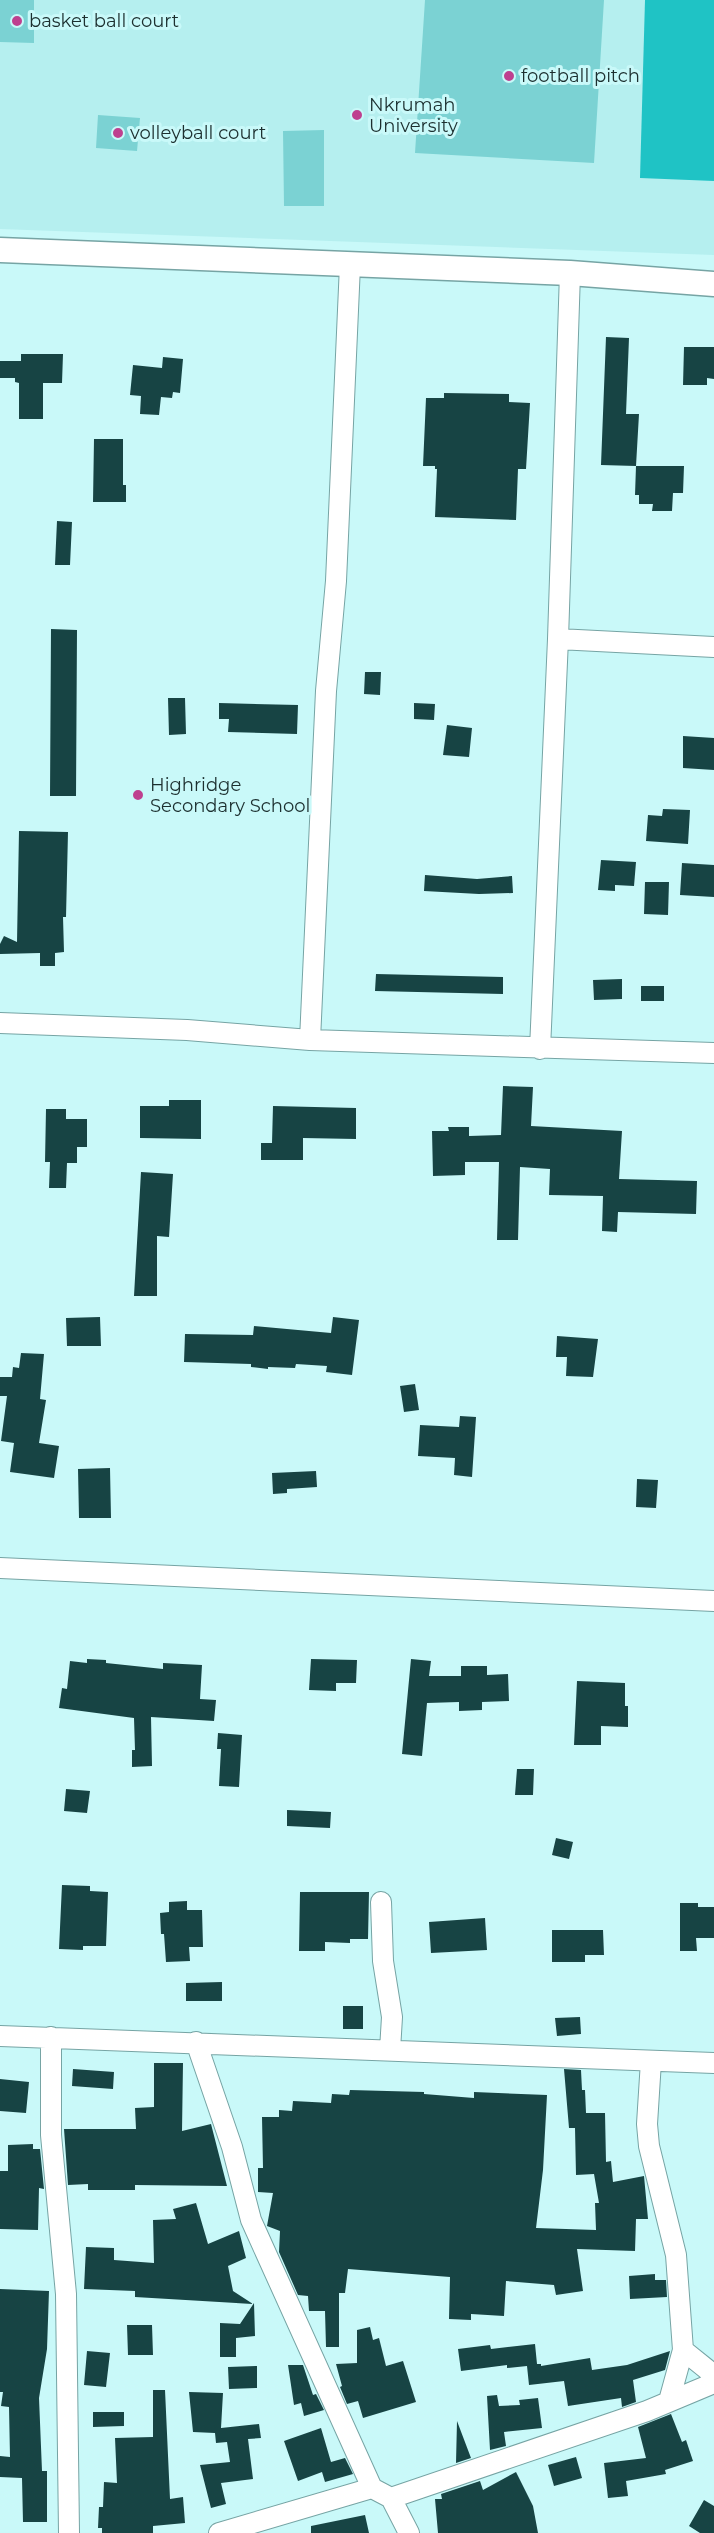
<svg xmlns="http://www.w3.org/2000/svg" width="714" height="2533" font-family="Montserrat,sans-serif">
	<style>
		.built { fill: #b5efef }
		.green { fill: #7bd2d3 }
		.forest { fill: #1fc3c5 }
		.building { fill: #174444 }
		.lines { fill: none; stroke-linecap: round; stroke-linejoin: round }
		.minor-casing { stroke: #76a4a4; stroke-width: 22 }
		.tertiary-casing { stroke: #76a4a4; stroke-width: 27 }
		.minor { stroke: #fff; stroke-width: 20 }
		.tertiary { stroke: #fff; stroke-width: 24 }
		.poi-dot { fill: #be408f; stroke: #c9f9f9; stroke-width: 2 }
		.labels { text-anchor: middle; stroke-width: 6; stroke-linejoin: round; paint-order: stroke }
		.poi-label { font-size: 18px; fill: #1c2f2f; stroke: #c9f9f9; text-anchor: start }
	</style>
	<rect width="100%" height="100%" fill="#c9f9f9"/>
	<path class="built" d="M0 0H714V255L0 229Z"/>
	<path class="green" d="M0 0H34V43L0 42Z
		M425 0H604L594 163 415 153Z
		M98 115 140 118 137 151 96 148Z
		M324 130V206H284L283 131Z"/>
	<path class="forest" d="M645 0H714V181L640 178Z"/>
	<path class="building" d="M606 337 629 338 626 414H639L636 466H684L683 493H673L672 511H652L653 504H639V495H635L636 466 601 465Z
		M684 347H714V379L707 378V385H683Z
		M21 354H63L62 383H43V419H19V383L15 382V378H0V361H21Z
		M163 357 183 359 180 393 173 392 172 398 161 397 159 415 140 414 141 396 130 395 133 365 162 368Z
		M444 393 509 394V402L530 403 526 469H518L516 520 435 517 437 469H435V466H423L426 398H444Z
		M94 439H123V485H126V502H93Z
		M57 521 72 522 70 565H55Z
		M51 629 77 630 76 796H50Z
		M365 672H381L380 695 364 694Z
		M168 698H185L186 734 169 735Z
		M219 703 298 705 297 734 228 732 229 719H219Z
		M414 703 435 704 434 720 414 719Z
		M447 725 472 728 469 757 443 755Z
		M683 736 714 738V770L683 768Z
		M663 809 690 810 688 844 646 841 648 815 662 816Z
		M19 831 68 832 66 917H63L64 952 55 953V966H40V953L0 954V944L4 936 17 942Z
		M601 860 636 862 634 886 615 885V891L598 890Z
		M682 863 714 865V897L680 895Z
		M425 875 477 879 512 876 513 893 479 894 424 891Z
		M645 882H669L668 915 644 914Z
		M376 974 503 977V994L375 991Z
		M622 979V999L594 1000 593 980Z
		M641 986H664V1001H641Z
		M503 1086 533 1087 531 1126 622 1131 619 1179 697 1181 696 1214 618 1212 617 1232 602 1231 603 1196 549 1195 550 1169 520 1167 518 1240H497L499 1162H465V1175L433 1176 432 1131H449L448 1127H469V1136L501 1135Z
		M169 1100H201V1139L140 1138V1106H169Z
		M273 1106 356 1108V1139L303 1138V1160H261V1143H272Z
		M46 1109H66V1119H87V1147H77V1163H67L66 1188H49L50 1162H45Z
		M141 1172 173 1174 169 1237 157 1236V1296H134Z
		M100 1317 101 1346H67L66 1318Z
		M333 1317 359 1320 352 1375 326 1372 327 1366 296 1364 295 1368 268 1367V1369L251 1367V1364L184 1362 185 1334 253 1335 254 1326 331 1333Z
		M557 1336 598 1339 593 1377 566 1376 567 1357H556Z
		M21 1353 44 1354 40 1399 46 1400 39 1443 59 1446 54 1478 10 1472 14 1443 1 1441 7 1396H0V1377H12L13 1367 19 1368Z
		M415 1384 419 1410 404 1412 400 1386Z
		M460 1416 476 1417 472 1477 454 1475 455 1458 418 1456 420 1425 459 1427Z
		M110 1468 111 1518H79L78 1469Z
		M316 1471 317 1487 287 1489V1493L273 1494 272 1473Z
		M637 1479 658 1480 656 1508 636 1507Z
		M87 1659 106 1660V1663L163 1669V1663L202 1665 200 1699 216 1700 214 1721 151 1717 152 1766 132 1767V1750H135L134 1718 59 1708 62 1688 67 1689 70 1661 87 1663Z
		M311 1659 357 1660 356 1683H336V1691L309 1690Z
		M411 1659 431 1661 429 1676H461V1666H487V1675L508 1674 509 1701 482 1702V1710L459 1711V1702L427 1703 422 1756 402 1754Z
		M577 1681 625 1683V1706H628V1727L601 1726V1745H574Z
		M218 1733 242 1735 239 1787 219 1786 221 1749H217Z
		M517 1769H534L533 1795H515Z
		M66 1789 90 1791 87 1813 64 1811Z
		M287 1810 331 1812 330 1828 287 1826Z
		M556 1838 573 1842 569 1859 552 1855Z
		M62 1885 90 1886V1891L108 1892 106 1946H83V1950L59 1949Z
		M300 1892H369L368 1939H350V1943L325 1942V1951H299Z
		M187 1901V1910H202L203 1947H189L190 1961 166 1962 164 1934H161L160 1913 169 1912V1902Z
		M680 1903H698V1907H714V1938H696L697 1951H680Z
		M485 1918 487 1950 431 1953 429 1922Z
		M552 1930H603L604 1955H585V1962H552Z
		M222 1982V2001H186V1983Z
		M343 2006H363V2029H343Z
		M580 2017 581 2034 557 2036 555 2018Z
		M154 2063H183L182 2131 211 2124 227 2186 135 2185V2190H88V2184L68 2185 64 2129H136L135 2108 154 2107Z
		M73 2069 114 2072 113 2089 72 2086Z
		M564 2069 581 2070 582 2090H585L586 2113H605L606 2162 611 2161 613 2182 644 2176 648 2219H636L635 2251 577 2249 583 2291 556 2295 554 2285 506 2281 504 2316 471 2314V2320L449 2319 450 2277 348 2269 345 2293H339V2347H326L325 2311H309L308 2296 298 2295 279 2252 280 2231 267 2226 273 2193 258 2192V2168H263L262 2117H279V2110L292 2111 293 2101 331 2103 332 2094 349 2095 350 2090 424 2092V2094L474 2098V2092L547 2095 543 2170 536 2228 596 2230 595 2203H599L594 2174 576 2175 575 2128H569Z
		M0 2079 29 2082 26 2113 0 2111Z
		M33 2144V2149H40L44 2189 39 2188 38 2230 0 2229V2171H8V2145Z
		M196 2203 208 2244 239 2231 246 2258 228 2266 233 2291 253 2304 135 2297V2291L84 2289 86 2247 114 2248V2260L154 2263 153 2220 176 2219 173 2209Z
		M655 2274V2280H666L667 2297 630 2299 629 2276Z
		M0 2289 49 2291 47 2349 39 2398 42 2471H47V2522H23L22 2478 0 2477V2456L10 2457 9 2407 1 2406 3 2392H0Z
		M254 2303 255 2336 236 2338V2357H220V2323L240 2324Z
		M127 2325H152L153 2355H128Z
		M370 2327 373 2340 379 2338 386 2366 403 2361 416 2402 363 2418 358 2401 347 2404 340 2387 342 2386 336 2364 357 2363V2330Z
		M535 2344 537 2364H541V2366L590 2358 592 2370 627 2365 670 2351 665 2370 633 2380 636 2402 622 2407 621 2398 568 2406 564 2381 529 2385 527 2366 507 2368V2365L461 2371 458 2349 490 2345 491 2349Z
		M87 2351 110 2353 106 2387 84 2385Z
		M288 2365H303L313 2395 316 2394 324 2410 304 2416 301 2403 294 2405Z
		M257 2366V2388L229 2389 228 2367Z
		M153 2390H165L170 2499 183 2497 185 2523 153 2526V2533H102V2528H98L99 2507H103L104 2482 117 2483 115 2438 153 2437Z
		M189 2392 223 2393 221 2428 259 2424 261 2438 248 2439 253 2479 221 2483 226 2504 211 2508 200 2465 230 2462 227 2442 216 2443 215 2433 193 2432Z
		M497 2395 499 2406 520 2405 519 2400 538 2398 542 2428 504 2432 506 2446 490 2450 487 2396Z
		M93 2412H124V2426L93 2427Z
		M671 2414 682 2442 686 2440 693 2461 665 2470 666 2474 626 2481 628 2496 608 2498 604 2463 646 2458 638 2427Z
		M457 2421 471 2458 456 2463Z
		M321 2428 331 2462 345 2458 353 2474 325 2482 322 2472 298 2481 284 2441Z
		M576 2457 582 2478 554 2486 548 2465Z
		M516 2472 533 2506 538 2533H438L435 2499H442L441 2494 480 2481 483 2490Z
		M704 2500 714 2506V2533H700L689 2526Z
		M365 2515 369 2533H311V2526Z"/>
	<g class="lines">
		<defs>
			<path id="minor" d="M558 639 714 647
				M0 1023 187 1030 310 1040 714 1053
				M310 1040 326 691 336 581 350 265
				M540 1049 558 639 570 273
				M0 1568 714 1601
				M381 1902 383 1961 392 2017 390 2050
				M0 2036 714 2063
				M51 2037V2135L66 2294 69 2533
				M196 2042 232 2147 251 2220 372 2488 391 2498 409 2533
				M651 2061 647 2124 649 2146 676 2255 683 2350 669 2401
				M683 2350 714 2375
				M391 2498 647 2411 714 2383
				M219 2533 372 2488"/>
			<path id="tertiary" d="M0 250 570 273 714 284"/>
		</defs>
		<use href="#minor" class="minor-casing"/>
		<use href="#tertiary" class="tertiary-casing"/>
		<use href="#minor" class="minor"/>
		<use href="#tertiary" class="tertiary"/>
	</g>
	<g class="poi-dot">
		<circle cx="17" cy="21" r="6"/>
		<circle cx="509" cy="76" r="6"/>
		<circle cx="357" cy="115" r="6"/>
		<circle cx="118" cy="133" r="6"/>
		<circle cx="138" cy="795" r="6"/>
	</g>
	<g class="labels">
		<g class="poi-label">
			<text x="29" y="27">basket ball court</text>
			<text x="521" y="82">football pitch</text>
			<text x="369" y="111">Nkrumah<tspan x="369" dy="21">University</tspan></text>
			<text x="130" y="139">volleyball court</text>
			<text x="150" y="791">Highridge<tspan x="150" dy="21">Secondary School</tspan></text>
		</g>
	</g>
</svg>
